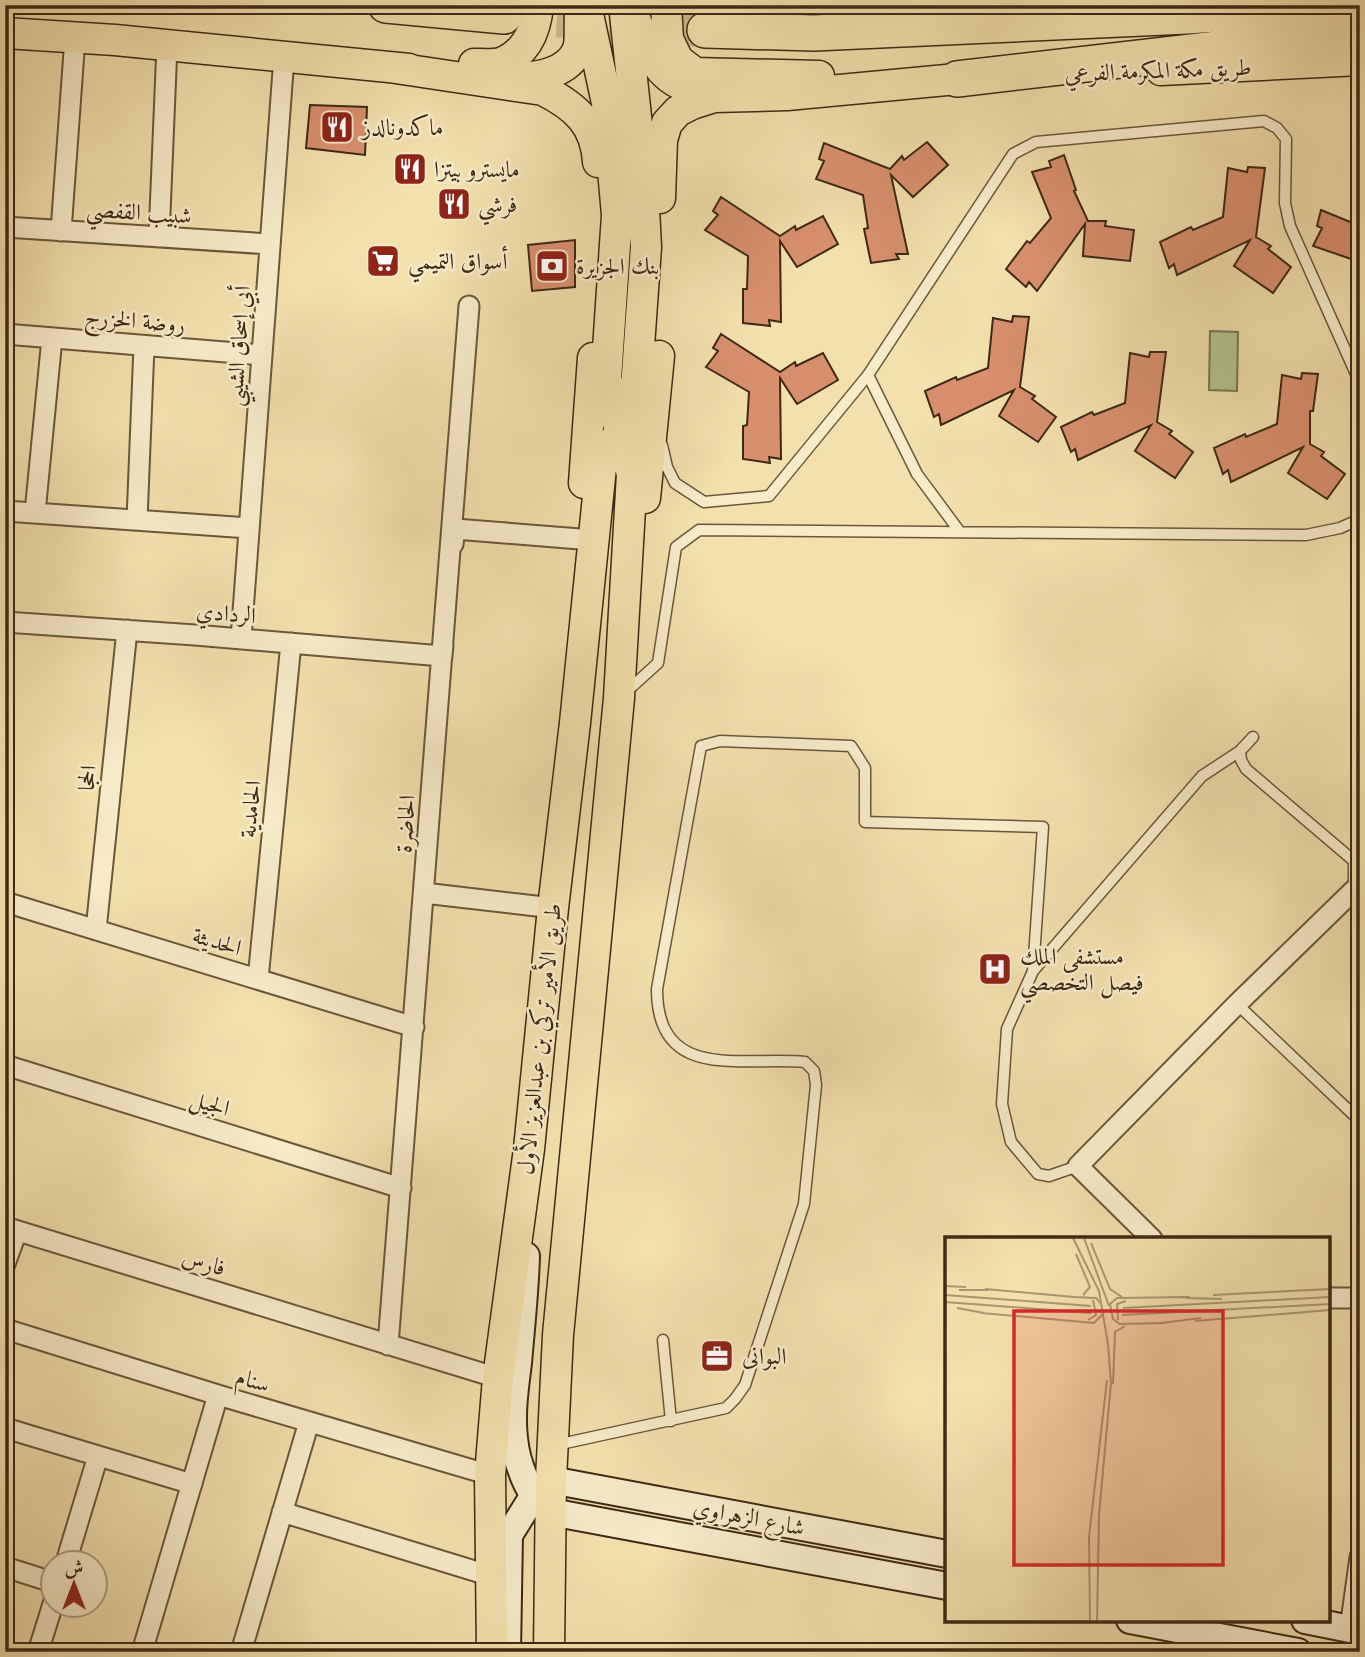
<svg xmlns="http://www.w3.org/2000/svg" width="1365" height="1657" font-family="Cardo,Amiri,serif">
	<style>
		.green { fill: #b4c38f; stroke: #787652; stroke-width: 2 }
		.building { fill: #d88f6d; stroke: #3d2914; stroke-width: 2 }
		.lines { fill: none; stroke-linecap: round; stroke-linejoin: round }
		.highway-tunnel { stroke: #cebb8e; stroke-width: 35; stroke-dasharray: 35 18; stroke-linecap: butt }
		.lane-casing { stroke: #6a573a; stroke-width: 13 }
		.street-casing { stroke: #6a573a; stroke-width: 23 }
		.secondary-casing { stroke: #3d2914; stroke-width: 30 }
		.primary-casing { stroke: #3d2914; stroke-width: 33 }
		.highway-casing { stroke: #3d2914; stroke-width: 38 }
		.lane { stroke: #f7ebca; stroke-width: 10 }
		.street { stroke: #f7ebca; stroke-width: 19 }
		.secondary { stroke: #f7ebca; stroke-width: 26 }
		.primary { stroke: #f2e0ad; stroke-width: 30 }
		.highway { stroke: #f2e0ad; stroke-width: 35 }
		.labels { text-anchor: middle; stroke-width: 5; stroke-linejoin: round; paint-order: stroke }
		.street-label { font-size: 23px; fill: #3d2914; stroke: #f7ebca }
		.poi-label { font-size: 23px; fill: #3d2914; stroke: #f7ebca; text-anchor: start }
		.inset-road { fill: none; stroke: #aa9770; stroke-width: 2 }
		.view { fill: #d62828; fill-opacity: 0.15; stroke: #d62828; stroke-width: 3.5 }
		.inset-edge { fill: none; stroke: #3d2914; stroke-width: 3.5 }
	</style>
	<rect width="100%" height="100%" fill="#f2e0ad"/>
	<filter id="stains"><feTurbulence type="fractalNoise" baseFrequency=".00286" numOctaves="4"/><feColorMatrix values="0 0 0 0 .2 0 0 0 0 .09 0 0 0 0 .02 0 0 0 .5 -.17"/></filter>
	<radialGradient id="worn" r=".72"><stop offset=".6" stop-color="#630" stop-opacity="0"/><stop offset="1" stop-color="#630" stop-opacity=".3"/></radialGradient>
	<path class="green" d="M1210 331 1238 332 1237 391 1209 390Z"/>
	<path class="building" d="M310 105 367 107 365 155 306 148Z
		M927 142 948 165 913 197 891 175 908 254H896L899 259 871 263 864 229 868 228 863 195 816 179 824 161 819 159 824 143 890 169 902 156 904 160Z
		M1064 155 1076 190 1074 191 1088 221H1106L1105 226 1134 230 1130 261 1083 256 1085 224 1037 291 1029 282 1026 287 1006 269 1027 241 1030 243 1051 218 1032 172 1051 167 1049 161Z
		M1248 167 1265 168 1256 237 1271 246 1268 249 1291 267 1273 293 1234 266 1250 240 1177 275 1174 264 1169 268 1160 242 1191 227 1193 230 1223 217 1228 168 1247 172Z
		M721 197 780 236 795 226 796 230 823 216 838 244 797 267 780 241 781 322 769 320 770 326 743 323V289H747L748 256 705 230 718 215 713 211Z
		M1321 210 1360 226V262L1313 246 1322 228 1317 226Z
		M575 240V287L532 291 528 245Z
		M1013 316 1029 317 1020 387 1035 396 1032 399 1056 417 1038 442 999 416 1014 390 941 425 939 414 934 417 925 391 956 377 957 380 988 368 993 318 1012 322Z
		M721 334 780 372 795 362 796 366 823 353 838 380 797 404 780 378 781 459 769 457 770 463 743 459V426L747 425 749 392 706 367 718 351 713 348Z
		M1150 352H1166L1157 422 1172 431 1169 434 1193 452 1175 478 1135 451 1151 425 1078 460 1075 449 1071 452 1061 427 1092 412 1094 415 1125 403 1130 353 1149 357Z
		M1302 373 1318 374 1313 411H1310V444L1324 452 1321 456 1345 474 1327 499 1288 473 1303 447 1231 482 1228 470 1223 474 1214 448 1245 434 1246 437 1277 424 1282 375 1301 379Z"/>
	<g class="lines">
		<path class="highway-tunnel" d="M504 16 705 30"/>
		<defs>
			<path id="lane" d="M868 375 917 474 960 532
				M662 445 667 467 675 483 704 502 769 496 868 375 1013 154 1036 142 1264 121 1277 128 1286 139 1285 203 1290 226 1360 383
				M626 692 658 663 676 547 699 530 1306 535 1340 528 1360 519
				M1253 737 1240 751 1241 760 1246 769 1354 861V890
				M1237 1004 1360 1121
				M1078 1166 1049 1176 1038 1174 1011 1142 1002 1104 1007 1029 1033 971 1202 776 1240 751
				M663 1340 671 1421
				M556 1445 726 1408 735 1399 745 1385 804 1204 816 1085 814 1071 805 1062C742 1056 657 1083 657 989L701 746 720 741 851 746 865 768V822L1043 827 1033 971"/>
			<path id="street" d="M5 227 270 244
				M61 231 75 38
				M159 237 167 45
				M5 334 262 355
				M5 511 249 528
				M35 513 52 338
				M137 520 144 346
				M453 544 455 529 580 539
				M5 622 195 635 442 656 443 644
				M241 639 284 57
				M424 893 553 908
				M5 902 414 1027
				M96 930 127 630
				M258 979 291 643
				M5 1065 401 1188
				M5 1227 498 1378
				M1152 1239 1078 1166 1237 1004 1354 890 1360 896
				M5 1264 17 1231
				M1328 1298H1360
				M5 1329 218 1395
				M388 1345 469 306
				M5 1428 192 1484
				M282 1512 491 1576
				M66 1562 98 1456
				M5 1567 52 1582
				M1350 1629 1360 1557
				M38 1652 53 1604
				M142 1652 218 1395 490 1475
				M241 1652 309 1422"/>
			<path id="secondary" d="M526 1256C525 1292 521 1327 518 1363 515 1387 511 1413 514 1438 516 1461 529 1500 551 1512L947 1586
				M1130 1620 1298 1652
				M1305 1620 1360 1631
				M507 1652 509 1535 534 1495 551 1480 947 1554"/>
			<path id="primary" d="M666 5 668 39 678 60 695 73 819 76
				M635 19C647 49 659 83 695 88 703 89 714 87 723 87
				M5 33 115 40 409 69
				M474 64C482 64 493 65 501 63 527 53 536 30 538 5
				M389 67 543 90C575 106 596 124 598 162
				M1161 70 1360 60
				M515 77C536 79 569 73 578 49 581 40 579 25 580 15
				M660 198 662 140 667 123 678 111 692 104 714 97 787 95 957 79
				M584 483 593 358
				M645 498 659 356
				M492 1652 490 1475 498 1378 529 1149 553 908 575 723 602 457 620 433 636 389 646 247 642 172 624 5
				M549 1652 551 1480 558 1335 619 698 632 474 606 379 617 215 607 103 586 5"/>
			<path id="highway" d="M386 5 504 16
				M705 30 814 33 1187 16 1345 5
				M957 79 1278 42 1360 29"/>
		</defs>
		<use href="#lane" class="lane-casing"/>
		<use href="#street" class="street-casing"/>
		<use href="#secondary" class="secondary-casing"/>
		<use href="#primary" class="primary-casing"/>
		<use href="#highway" class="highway-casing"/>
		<use href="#lane" class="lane"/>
		<use href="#street" class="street"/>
		<use href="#secondary" class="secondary"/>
		<use href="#primary" class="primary"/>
		<use href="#highway" class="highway"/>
	</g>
	<defs>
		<symbol id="restaurant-square" viewBox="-11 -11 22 22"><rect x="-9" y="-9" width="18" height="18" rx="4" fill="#8f2418" stroke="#f7ebca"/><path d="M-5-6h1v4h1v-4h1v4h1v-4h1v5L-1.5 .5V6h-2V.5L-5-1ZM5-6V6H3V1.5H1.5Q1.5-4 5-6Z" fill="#fff"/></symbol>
		<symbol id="supermarket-square" viewBox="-11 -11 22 22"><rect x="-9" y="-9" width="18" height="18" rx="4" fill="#8f2418" stroke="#f7ebca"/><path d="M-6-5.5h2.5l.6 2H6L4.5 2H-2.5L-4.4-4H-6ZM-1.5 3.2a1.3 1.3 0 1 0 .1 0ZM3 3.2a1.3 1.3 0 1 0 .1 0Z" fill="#fff"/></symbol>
		<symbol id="bank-square" viewBox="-11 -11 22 22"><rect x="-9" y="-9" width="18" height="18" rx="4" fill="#8f2418" stroke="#f7ebca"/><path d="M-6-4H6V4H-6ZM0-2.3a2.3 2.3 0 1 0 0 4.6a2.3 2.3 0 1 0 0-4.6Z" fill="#fff"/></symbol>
		<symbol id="hospital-square" viewBox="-11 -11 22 22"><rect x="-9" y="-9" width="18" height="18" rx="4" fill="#8f2418" stroke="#f7ebca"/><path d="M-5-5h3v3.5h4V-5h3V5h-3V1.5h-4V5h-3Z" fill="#fff"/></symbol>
		<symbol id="office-square" viewBox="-11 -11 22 22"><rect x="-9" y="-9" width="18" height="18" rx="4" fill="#8f2418" stroke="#f7ebca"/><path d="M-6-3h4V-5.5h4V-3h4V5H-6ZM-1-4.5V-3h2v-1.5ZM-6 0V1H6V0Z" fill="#fff"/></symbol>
	</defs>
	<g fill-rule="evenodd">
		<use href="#restaurant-square" x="318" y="108" width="38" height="38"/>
		<use href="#restaurant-square" x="391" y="150" width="38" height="38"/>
		<use href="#restaurant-square" x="435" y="185" width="38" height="38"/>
		<use href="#supermarket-square" x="364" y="242" width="38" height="38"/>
		<use href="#bank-square" x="533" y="247" width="38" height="38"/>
		<use href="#hospital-square" x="976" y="950" width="38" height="38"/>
		<use href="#office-square" x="698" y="1337" width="38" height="38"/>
	</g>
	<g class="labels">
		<g class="street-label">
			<text transform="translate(1158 70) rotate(-2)" y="8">طريق مكة المكرمة الفرعي</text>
			<text transform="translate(139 212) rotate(4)" y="8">شبيب القفصي</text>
			<text transform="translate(135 320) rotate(5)" y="8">روضة الخزرج</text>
			<text transform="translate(238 346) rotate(-86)" y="8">أبي إسحاق الشيبي</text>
			<text transform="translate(226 613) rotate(5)" y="8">الردادي</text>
			<text transform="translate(87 778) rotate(-84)" y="8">الحجا</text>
			<text transform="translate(250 809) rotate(-84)" y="8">الحامدية</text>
			<text transform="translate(405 824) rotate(-86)" y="8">الحاضرة</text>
			<text transform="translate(217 941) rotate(17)" y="8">الحديثة</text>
			<text transform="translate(539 1039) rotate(-84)" y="8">طريق الأمير تركي بن عبدالعزيز الأول</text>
			<text transform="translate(210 1103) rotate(17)" y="8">الجيل</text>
			<text transform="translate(204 1262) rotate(17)" y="8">فارس</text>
			<text transform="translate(253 1380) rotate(17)" y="8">سنام</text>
			<text transform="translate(749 1517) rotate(11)" y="8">شارع الزهراوي</text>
		</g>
		<g class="poi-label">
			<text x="362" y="135">ماكدونالدز</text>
			<text x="434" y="177">مايسترو بيتزا</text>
			<text x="478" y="212">فرشي</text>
			<text x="408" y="269">أسواق التميمي</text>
			<text x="576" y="274">بنك الجزيرة</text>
			<text x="1020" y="964">مستشفى الملك<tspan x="1020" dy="26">فيصل التخصصي</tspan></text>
			<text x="742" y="1364">البوانى</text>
		</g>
	</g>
	<g transform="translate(945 1237)">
		<rect width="385" height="385" fill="#f2e0ad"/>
		<path class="inset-road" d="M128 1 154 54 163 107 166 146 154 278 152 384M139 1 164 69M146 6 165 52 177 60M131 17 145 50 138 58M0 49 21 50M40 52 129 60M14 53H44M0 58 146 69M268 58 385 52M127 60 151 61 155 66M241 61 277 62M0 65 146 76M12 71 39 76M178 71 385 60M36 76 149 86 158 77M177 78 385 67M143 83 151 78 148 63M173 83 172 67 181 64M250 84 385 73M216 86 256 81M220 86 175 87 168 82 165 67 172 61 245 60M168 147 170 95 180 89M145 384 144 300 162 143"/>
		<path class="view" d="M69 74H278V328H69Z"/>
		<rect width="385" height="385" class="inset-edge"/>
	</g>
	<rect width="1365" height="1657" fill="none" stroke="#f2e0ad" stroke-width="28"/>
	<rect x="7" y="7" width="1351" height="1643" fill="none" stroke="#3d2914" stroke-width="3.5"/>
	<rect x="14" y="14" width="1337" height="1629" fill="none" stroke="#3d2914" stroke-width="2"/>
	<g transform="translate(74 1584)"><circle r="33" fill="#f7ebca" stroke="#ad9d81" stroke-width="2"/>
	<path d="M0-5L12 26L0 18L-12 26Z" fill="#8f2418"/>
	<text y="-10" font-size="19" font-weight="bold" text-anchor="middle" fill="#3d2914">ش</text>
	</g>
	<rect width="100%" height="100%" filter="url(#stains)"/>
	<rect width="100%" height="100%" fill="url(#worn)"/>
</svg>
